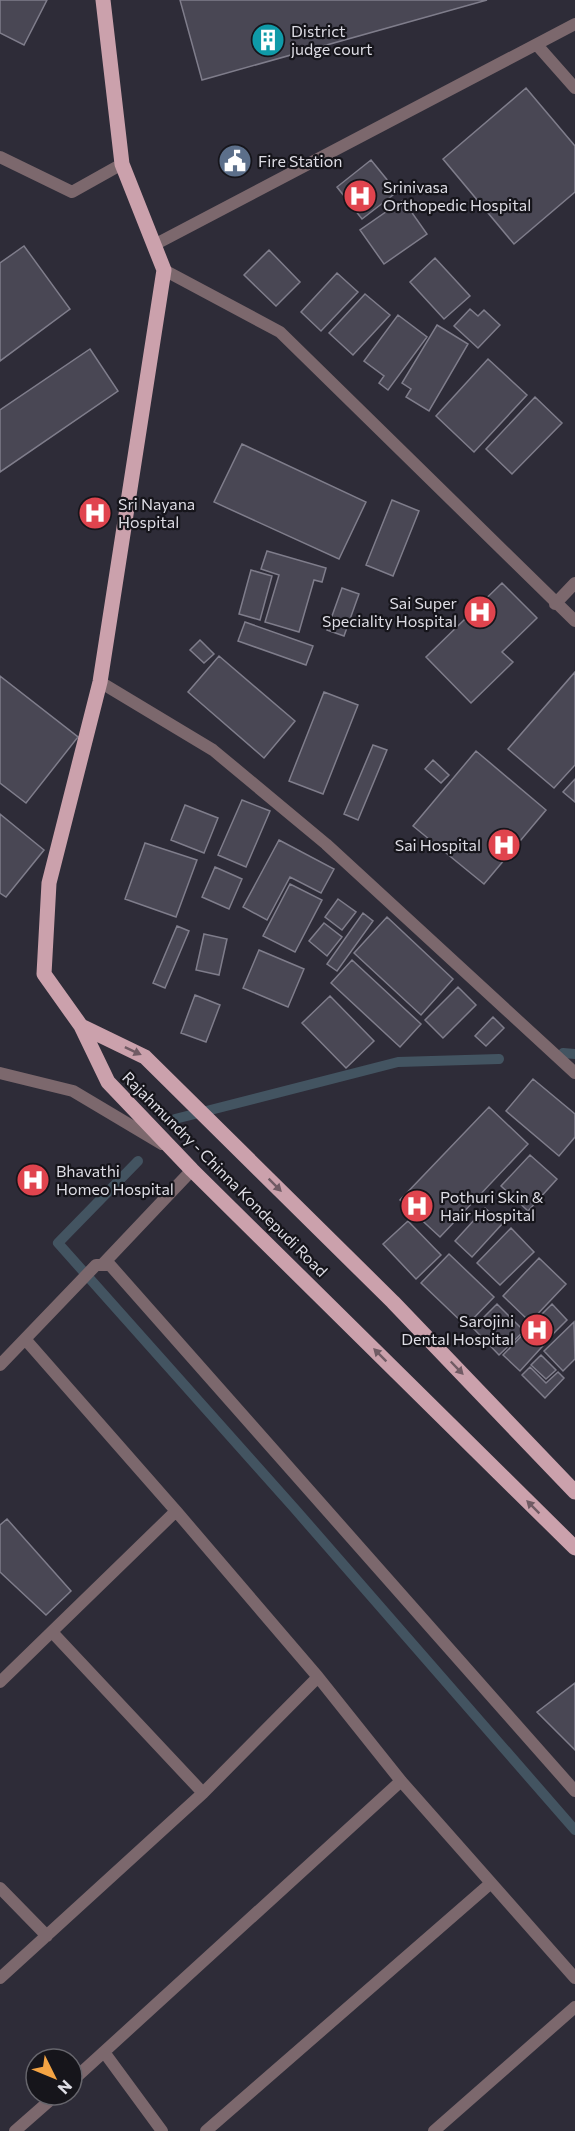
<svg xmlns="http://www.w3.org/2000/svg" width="575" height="2131" font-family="Commissioner,sans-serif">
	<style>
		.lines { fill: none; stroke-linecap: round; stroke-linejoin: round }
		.stream { stroke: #435461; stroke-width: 10 }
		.building { fill: #494754; stroke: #7f7d8b; stroke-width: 1.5 }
		.minor { stroke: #7c686d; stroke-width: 12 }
		.tertiary { stroke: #7c686d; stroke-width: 12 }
		.primary { stroke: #cba1ac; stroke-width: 15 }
		.oneway { fill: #705b64 }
		.labels { text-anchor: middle; stroke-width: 4.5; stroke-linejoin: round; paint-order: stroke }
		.poi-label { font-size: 16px; fill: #dedde5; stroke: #16151b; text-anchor: start }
		.street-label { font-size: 16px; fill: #dedde5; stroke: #16151b }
	</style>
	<rect width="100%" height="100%" fill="#2e2c38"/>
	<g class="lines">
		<path class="stream" d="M563 1053 575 1054
			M175 1119 398 1062 499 1059
			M138 1161 58 1243 295 1509 575 1830"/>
	</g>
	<path class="building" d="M0 0H47L24 45 0 33Z
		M180 0H487L202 80Z
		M526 88 575 146V192L514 244 443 159Z
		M371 160 397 192 362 219 337 187Z
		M403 200 427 234 384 264 360 230Z
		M24 246 70 309 0 361V263Z
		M269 250 300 282 276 306 244 275Z
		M435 258 470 296 444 319 410 282Z
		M337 273 358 292 321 331 301 312Z
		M365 294 390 315 353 355 329 333Z
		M470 309 478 316 484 310 500 325 478 348 454 326Z
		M398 315 427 337 388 390 379 383 384 376 364 361Z
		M437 325 468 344 429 411 406 397 411 389 402 383Z
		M90 349 118 391 0 472V410Z
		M488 359 527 395 474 452 436 416Z
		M535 397 562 423 512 474 486 449Z
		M242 444 366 502 339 559 214 502Z
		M392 500 419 511 393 576 366 565Z
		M267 551 326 568 322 582 314 580 299 632 265 622 279 575 261 569Z
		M251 570 272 576 260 620 239 614Z
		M502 583 537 618 502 652 513 662 471 703 426 657Z
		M342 588 359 594 344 636 327 630Z
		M245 622 313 646 306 665 238 641Z
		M200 640 214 654 204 663 190 650Z
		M219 656 295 721 264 758 188 692Z
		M575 672V765L554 788 508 749Z
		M0 676 78 737 26 803 0 783Z
		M324 692 358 705 323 794 289 781Z
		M373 745 387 750 358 820 344 814Z
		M476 751 546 810 484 884 413 826Z
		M433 760 449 775 441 783 425 769Z
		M575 779V802L563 792Z
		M242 800 270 811 246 867 218 855Z
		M185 805 218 818 204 853 171 840Z
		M0 814 44 850 6 897 0 893Z
		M279 840 334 869 321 893 290 877 267 920 243 907Z
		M145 843 197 860 176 917 125 899Z
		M215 867 242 879 229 909 202 897Z
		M290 884 322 900 295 952 263 936Z
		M338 899 356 912 342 930 325 917Z
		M363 913 373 921 337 971 327 964Z
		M387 917 453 979 421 1015 354 953Z
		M324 923 342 937 327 956 309 941Z
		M177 926 189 931 165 988 153 983Z
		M204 934 227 939 219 975 196 970Z
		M259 950 304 969 288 1007 243 988Z
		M352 960 421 1024 400 1047 331 983Z
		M458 987 476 1005 443 1038 425 1020Z
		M195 995 220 1005 206 1042 181 1033Z
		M330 996 374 1041 346 1068 302 1023Z
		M493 1017 504 1028 486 1046 475 1036Z
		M533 1079 575 1114V1137L559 1156 506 1111Z
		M489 1107 528 1144 440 1237 400 1200Z
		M530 1155 557 1179 528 1211 501 1186Z
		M485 1208 503 1223 472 1257 455 1241Z
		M408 1221 441 1255 416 1279 383 1244Z
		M511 1228 534 1252 500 1285 477 1263Z
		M449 1254 494 1297 466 1326 421 1283Z
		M539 1258 566 1284 530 1322 503 1296Z
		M497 1304 524 1331 499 1355 473 1328Z
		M552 1304 567 1320 553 1334 538 1318Z
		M535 1322 551 1337 520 1371 503 1355Z
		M574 1322 575 1359 563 1371 544 1351Z
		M541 1355 556 1370 546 1379 531 1365Z
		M530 1367 546 1383 558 1372 564 1378 545 1398 522 1375Z
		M7 1519 71 1591 46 1615 0 1572V1525Z
		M575 1683V1750L537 1712Z"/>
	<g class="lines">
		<path class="minor" d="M537 45 575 88
			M154 245 575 24
			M164 270 280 332 575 621
			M555 604 575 583
			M100 682 213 750 326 844 575 1073
			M0 1073 73 1091 162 1144
			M102 1265 192 1170
			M0 1365 96 1265H110L575 1791
			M176 1511 318 1677 401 1781 575 1978
			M52 1632 203 1793
			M0 1682 176 1511 25 1339
			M0 1888 47 1936
			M0 1978 203 1793 318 1677
			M104 2052 162 2131
			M72 2081 401 1781
			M15 2131 56 2095
			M206 2131 491 1883
			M434 2131 575 2007"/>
		<path class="tertiary" d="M0 157 72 192 122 164"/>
		<path class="primary" d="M103 0 122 164 164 270 100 682 49 883 44 974 81 1026 108 1082 192 1170 575 1548
			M81 1026 145 1057 393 1302 575 1492"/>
	</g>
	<defs><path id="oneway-solid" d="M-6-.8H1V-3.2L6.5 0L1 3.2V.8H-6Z" transform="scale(1.5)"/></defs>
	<g class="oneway">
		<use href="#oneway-solid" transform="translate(133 1051) rotate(25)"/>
		<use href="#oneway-solid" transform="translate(275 1185) rotate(45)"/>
		<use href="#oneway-solid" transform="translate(380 1355) rotate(-135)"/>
		<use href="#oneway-solid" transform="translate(457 1368) rotate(46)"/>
		<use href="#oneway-solid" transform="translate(533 1507) rotate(-135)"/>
	</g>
	<defs>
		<symbol id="building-disc" viewBox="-11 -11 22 22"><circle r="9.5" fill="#0f9aa8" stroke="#16151b"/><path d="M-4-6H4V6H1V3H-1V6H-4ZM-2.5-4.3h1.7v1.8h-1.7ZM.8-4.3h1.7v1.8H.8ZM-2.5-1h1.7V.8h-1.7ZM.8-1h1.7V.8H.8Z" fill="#fff"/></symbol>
		<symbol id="civic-disc" viewBox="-11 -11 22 22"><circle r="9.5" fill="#5c6f8a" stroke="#16151b"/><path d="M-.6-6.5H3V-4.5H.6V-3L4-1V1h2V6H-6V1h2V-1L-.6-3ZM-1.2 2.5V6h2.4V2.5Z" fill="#fff"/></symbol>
		<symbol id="hospital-disc" viewBox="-11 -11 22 22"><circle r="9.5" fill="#e0444e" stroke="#16151b"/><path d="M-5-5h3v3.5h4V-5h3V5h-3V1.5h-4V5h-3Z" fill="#fff"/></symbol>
	</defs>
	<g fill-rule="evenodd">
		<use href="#building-disc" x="249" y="21" width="38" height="38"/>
		<use href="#civic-disc" x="216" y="142" width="38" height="38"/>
		<use href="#hospital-disc" x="341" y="177" width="38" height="38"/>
		<use href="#hospital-disc" x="76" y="494" width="38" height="38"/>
		<use href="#hospital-disc" x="461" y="593" width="38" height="38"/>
		<use href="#hospital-disc" x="485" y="826" width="38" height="38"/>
		<use href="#hospital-disc" x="14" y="1161" width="38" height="38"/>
		<use href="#hospital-disc" x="398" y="1187" width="38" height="38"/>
		<use href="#hospital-disc" x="518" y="1311" width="38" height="38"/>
	</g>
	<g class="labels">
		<g class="poi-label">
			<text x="291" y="37">District<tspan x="291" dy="18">judge court</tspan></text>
			<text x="258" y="167">Fire Station</text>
			<text x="383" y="193">Srinivasa<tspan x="383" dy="18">Orthopedic Hospital</tspan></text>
			<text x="118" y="510">Sri Nayana<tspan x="118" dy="18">Hospital</tspan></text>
			<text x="457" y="609" text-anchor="end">Sai Super<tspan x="457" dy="18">Speciality Hospital</tspan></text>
			<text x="481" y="851" text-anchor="end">Sai Hospital</text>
			<text x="56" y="1177">Bhavathi<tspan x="56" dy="18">Homeo Hospital</tspan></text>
			<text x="440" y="1203">Pothuri Skin &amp;<tspan x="440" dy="18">Hair Hospital</tspan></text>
			<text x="514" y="1327" text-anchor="end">Sarojini<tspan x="514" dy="18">Dental Hospital</tspan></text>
		</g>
		<g class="street-label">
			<text transform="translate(225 1174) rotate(45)" y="6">Rajahmundry - Chinna Kondepudi Road</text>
		</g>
	</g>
	<g transform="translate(54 2077) rotate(133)"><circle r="28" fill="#16151b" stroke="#66656c" stroke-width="1.5"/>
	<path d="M0-4.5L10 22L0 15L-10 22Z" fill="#f4a444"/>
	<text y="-9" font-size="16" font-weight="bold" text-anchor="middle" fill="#dedde5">N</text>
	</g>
</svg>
